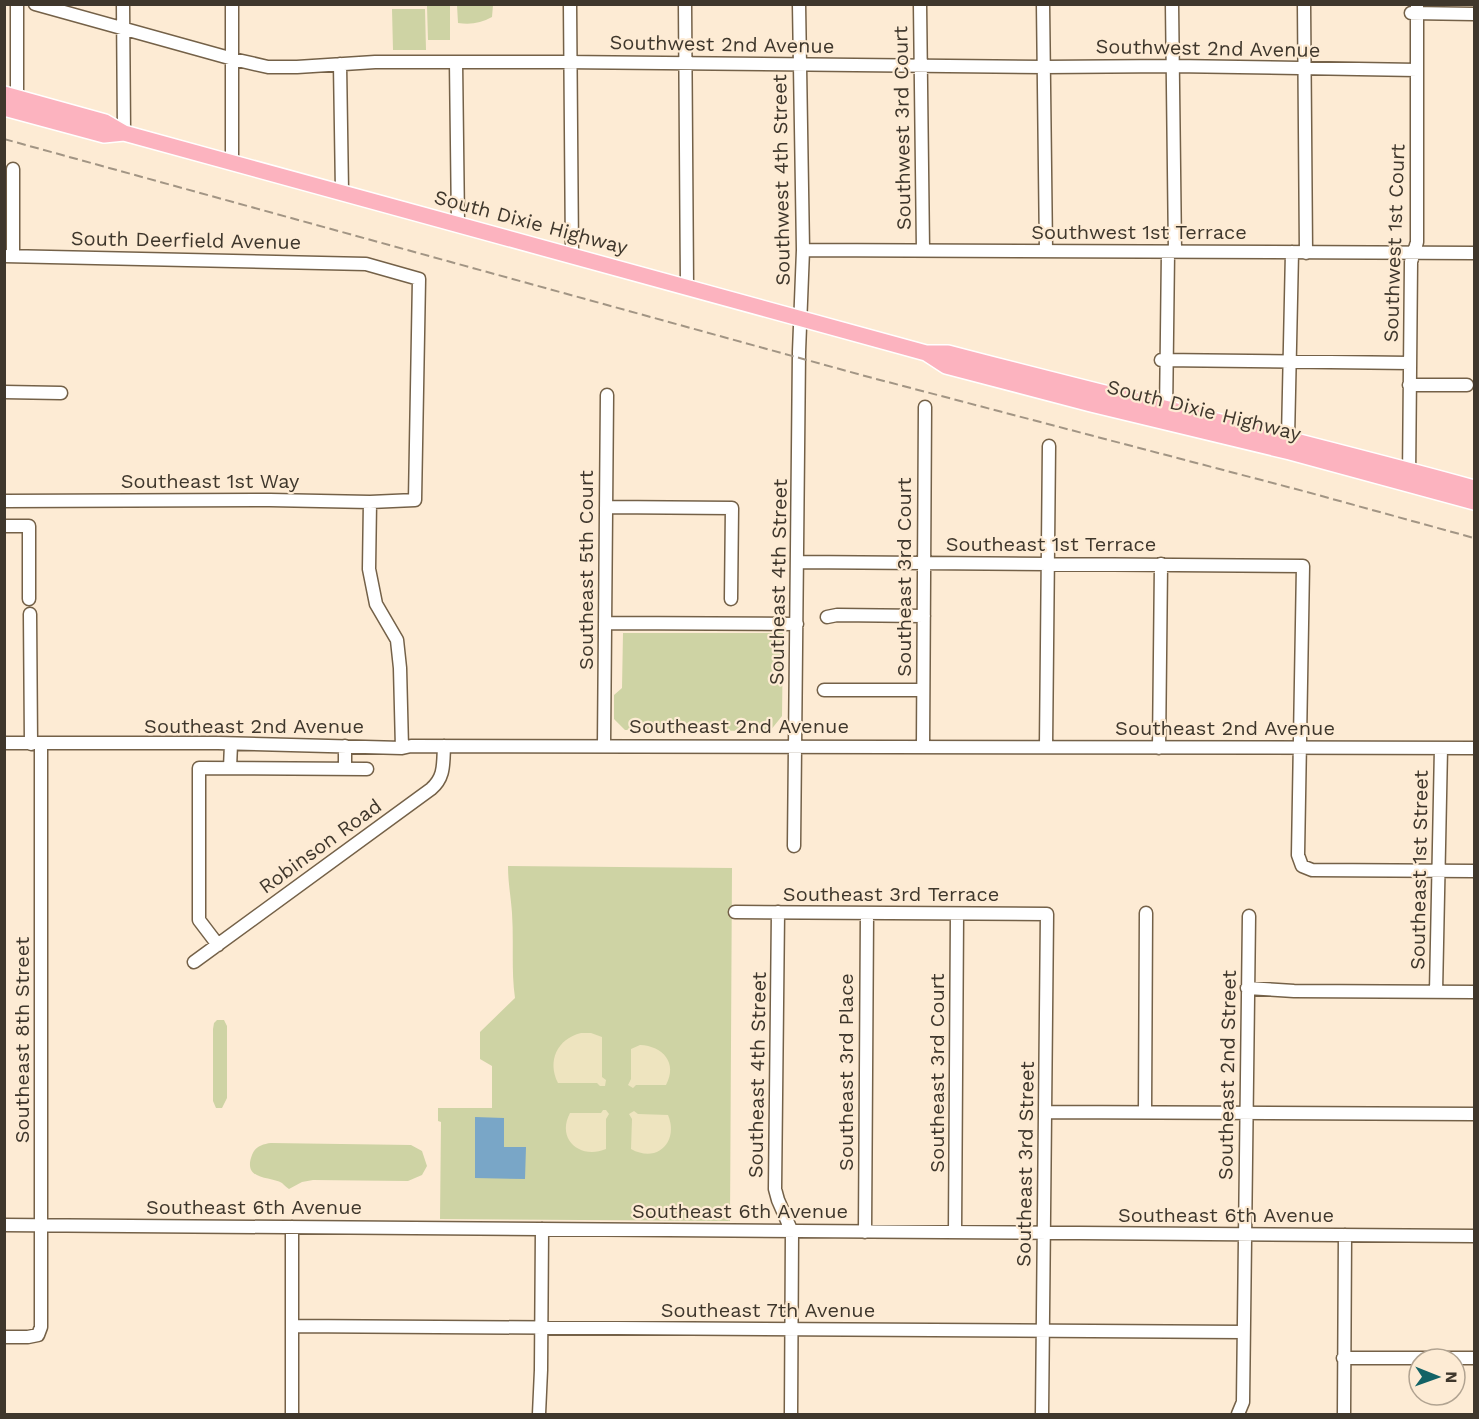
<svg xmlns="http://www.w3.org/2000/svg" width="1479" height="1419" font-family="'Work Sans',sans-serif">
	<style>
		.green { fill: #ced3a4 }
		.sand { fill: #eee4bf }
		.water { fill: #79a6c7 }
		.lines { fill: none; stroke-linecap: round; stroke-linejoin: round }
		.minor-casing { stroke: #746148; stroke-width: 15 }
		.major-casing { stroke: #fff; stroke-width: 18 }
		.minor { stroke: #fff; stroke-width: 12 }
		.major { stroke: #fcb3bf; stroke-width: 15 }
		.rail { stroke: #a29584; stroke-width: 2; stroke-dasharray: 9 4.5; stroke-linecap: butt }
		.labels { text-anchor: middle; stroke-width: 4.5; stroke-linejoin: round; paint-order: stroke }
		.street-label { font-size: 20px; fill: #3f372c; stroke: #fdebd4 }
	</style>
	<rect width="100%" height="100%" fill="#fdebd4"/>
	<path class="green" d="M450 5V40H428L427 6Z
		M457 5H493L492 17C481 23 471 25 458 23Z
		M392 9H425L426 50H393Z
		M623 633H783L782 716 770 731 625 730 614 719V695L622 688Z
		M508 866 732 868 730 1221 440 1219 441 1122 438 1121V1108H492V1066L480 1059V1032L515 998C511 970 514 942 512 913 511 897 508 883 508 866Z
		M217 1020H224L227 1026V1098L222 1108H216L213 1101V1029L214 1023Z
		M271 1143 411 1145 422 1151 427 1166 422 1175 408 1181 313 1180 302 1182 289 1189C286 1187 284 1185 282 1183 271 1176 242 1181 252 1155 255 1147 262 1144 271 1143Z"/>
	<path class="sand" d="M581 1033H591L602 1037V1077L606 1080 605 1086H600L597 1083H558C547 1061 557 1039 581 1033Z
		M640 1045C663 1046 678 1063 666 1085H636L633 1088 628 1085 631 1079V1049Z
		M603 1110H606L609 1114 606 1119V1149C580 1160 556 1139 570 1113H601Z
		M634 1111 638 1114 668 1115C679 1141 658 1164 631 1149L632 1119 629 1114Z"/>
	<path class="water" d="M475 1117 504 1118V1147H526L525 1179 475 1178Z"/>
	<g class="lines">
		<defs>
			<path id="minor" d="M17 4V98
				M35 4 233 59 268 67H297L375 62H563L1044 67 1173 66 1417 70
				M123 4 124 133
				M232 4V162
				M570 4 572 255
				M685 4 687 287
				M920 4 923 250
				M1043 4 1046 251
				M1172 4 1175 252
				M1304 4 1306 253
				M1411 13 1474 14
				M456 62 458 224
				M340 64 342 192
				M13 169V256
				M803 250 1474 253
				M4 256 366 264 419 279 415 500 370 502 270 500 4 501
				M1161 360 1410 363
				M1409 385H1467
				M4 392 61 393
				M1166 415 1168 252
				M1288 438 1292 252
				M1409 479 1411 262 1417 242V4
				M370 502 369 569 376 604 397 640 400 668 402 748
				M606 507 732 508 731 599
				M4 526H29V599
				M798 562 1303 566 1298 855 1302 866 1312 870 1474 871
				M30 614 31 744
				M827 617 837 615 924 616
				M605 623 797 624
				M824 690H923
				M4 743H218L402 748 411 746 1474 748
				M604 745 607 395
				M345 746V769
				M923 746 925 407
				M1046 747 1049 446
				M1159 748 1161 564
				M230 768 231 744
				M794 846 799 352 803 250 799 4
				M735 912 1047 914 1042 1414
				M778 912 775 1189 778 1200 792 1232 791 1414
				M218 945 199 920V768L367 769
				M194 962 431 789C445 777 443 764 444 746
				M1247 988 1294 991 1474 992
				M1436 992 1441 748
				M1045 1112 1474 1114
				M1145 1112 1146 913
				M4 1225 1474 1236
				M865 1232 867 913
				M955 1232 957 914
				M292 1326 1243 1332
				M4 1337H28L38 1335 41 1327V744
				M1343 1358H1474
				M292 1414V1227
				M539 1414 541 1370 542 1229
				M1238 1414 1243 1402 1249 916
				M1344 1414 1345 1235"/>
			<path id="major" d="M4 94 105 122 124 133 926 353H948C1123 399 1300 440 1474 488
				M4 108 104 135 124 133
				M926 353 946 366 1091 404 1290 452 1474 502"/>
		</defs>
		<use href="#minor" class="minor-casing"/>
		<use href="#major" class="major-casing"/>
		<use href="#minor" class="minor"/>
		<use href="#major" class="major"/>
		<path class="rail" d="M4 139 865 376 1307 492 1474 538"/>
	</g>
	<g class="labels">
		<g class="street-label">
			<text transform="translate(722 44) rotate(1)" y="7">Southwest 2nd Avenue</text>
			<text transform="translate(1208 48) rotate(1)" y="7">Southwest 2nd Avenue</text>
			<text transform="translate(902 128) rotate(-91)" y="7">Southwest 3rd Court</text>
			<text transform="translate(781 180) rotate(-91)" y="7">Southwest 4th Street</text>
			<text transform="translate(531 222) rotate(15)" y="7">South Dixie Highway</text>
			<text x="1139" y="239">Southwest 1st Terrace</text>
			<text transform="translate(186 240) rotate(1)" y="7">South Deerfield Avenue</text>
			<text transform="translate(1394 243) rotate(-88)" y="7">Southwest 1st Court</text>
			<text transform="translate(1204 410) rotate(14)" y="7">South Dixie Highway</text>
			<text x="210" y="488">Southeast 1st Way</text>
			<text x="1051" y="551">Southeast 1st Terrace</text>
			<text transform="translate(586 570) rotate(-90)" y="7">Southeast 5th Court</text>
			<text transform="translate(904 577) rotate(-90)" y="7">Southeast 3rd Court</text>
			<text transform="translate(778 582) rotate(-89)" y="7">Southeast 4th Street</text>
			<text x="254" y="733">Southeast 2nd Avenue</text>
			<text x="739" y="733">Southeast 2nd Avenue</text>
			<text x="1225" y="735">Southeast 2nd Avenue</text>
			<text transform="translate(320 846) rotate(-36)" y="7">Robinson Road</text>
			<text transform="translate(1419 870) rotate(-89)" y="7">Southeast 1st Street</text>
			<text x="891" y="901">Southeast 3rd Terrace</text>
			<text transform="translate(22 1040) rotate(-90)" y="7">Southeast 8th Street</text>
			<text transform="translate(846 1072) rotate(-90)" y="7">Southeast 3rd Place</text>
			<text transform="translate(937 1073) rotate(-90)" y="7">Southeast 3rd Court</text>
			<text transform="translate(757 1075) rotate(-89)" y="7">Southeast 4th Street</text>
			<text transform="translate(1227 1075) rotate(-89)" y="7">Southeast 2nd Street</text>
			<text transform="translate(1025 1164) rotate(-89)" y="7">Southeast 3rd Street</text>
			<text x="254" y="1214">Southeast 6th Avenue</text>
			<text x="740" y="1218">Southeast 6th Avenue</text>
			<text x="1226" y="1222">Southeast 6th Avenue</text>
			<text x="768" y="1317">Southeast 7th Avenue</text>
		</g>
	</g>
	<rect width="1479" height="1419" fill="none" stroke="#3f372c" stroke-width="12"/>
	<g transform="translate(1437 1377) rotate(91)"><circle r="28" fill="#fdebd4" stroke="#b1a391" stroke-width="1.5"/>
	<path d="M0-4.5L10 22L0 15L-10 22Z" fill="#136366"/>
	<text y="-9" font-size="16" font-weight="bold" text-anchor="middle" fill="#3f372c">N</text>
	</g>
</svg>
